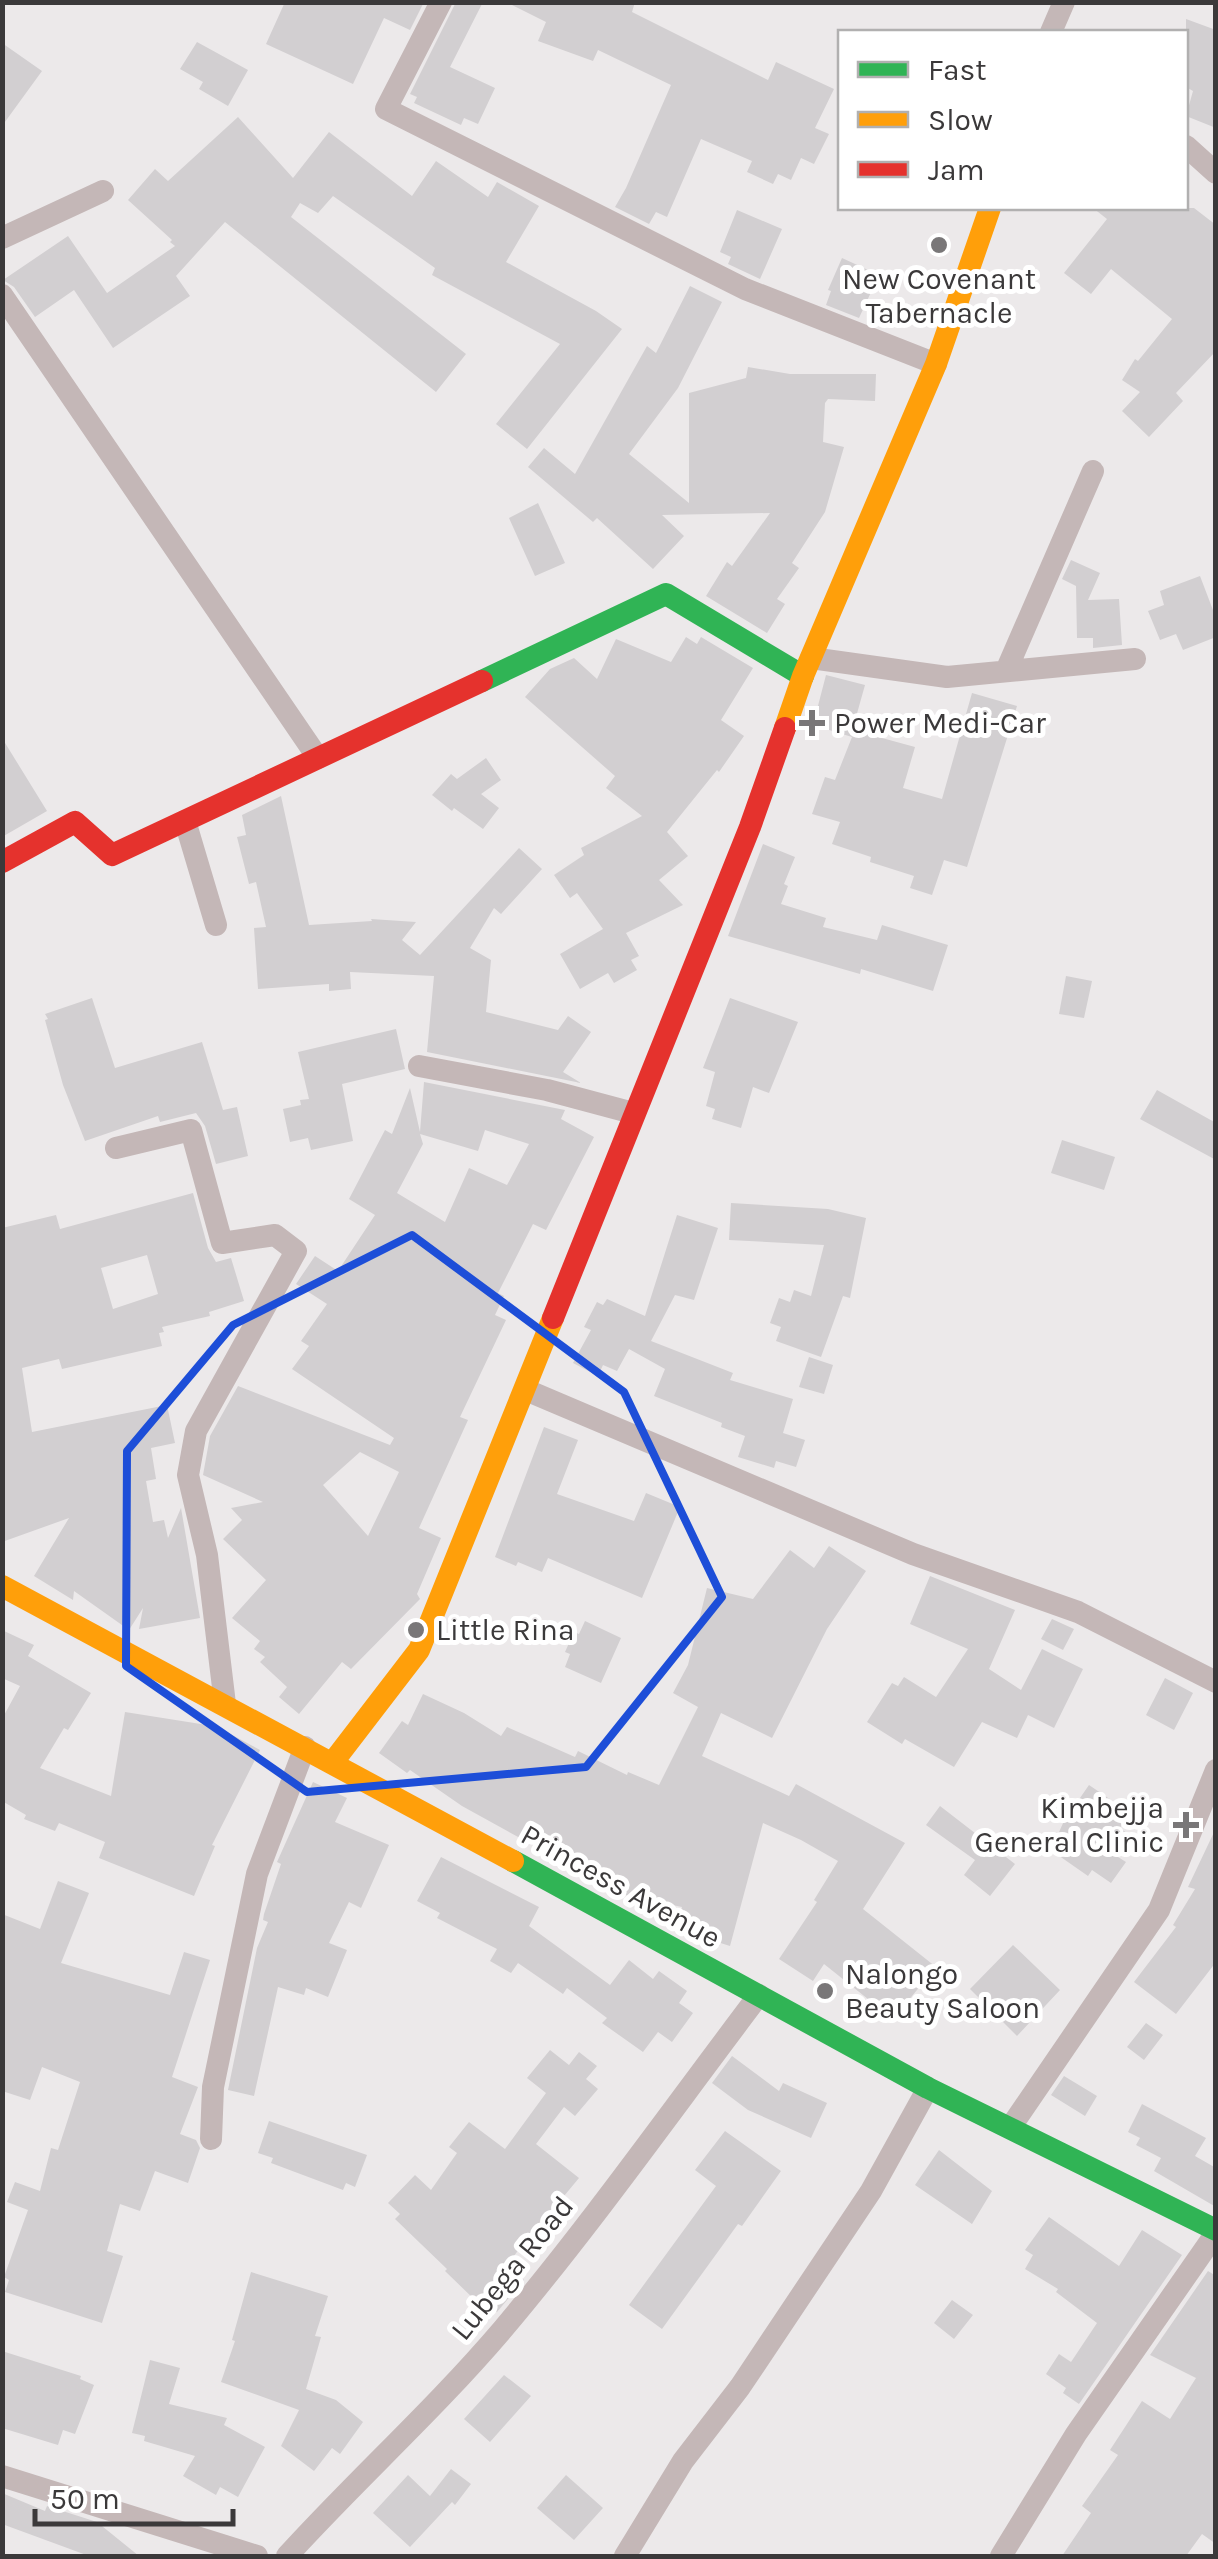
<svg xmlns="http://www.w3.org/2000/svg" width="1218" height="2559" font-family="Karla,sans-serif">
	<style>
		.building { fill: #d2cfd1; fill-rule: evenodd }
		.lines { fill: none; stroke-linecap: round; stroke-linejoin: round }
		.street { stroke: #c4b7b7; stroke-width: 22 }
		.fast { stroke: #30b455; stroke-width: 22 }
		.slow { stroke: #ff9f0a; stroke-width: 22 }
		.jam { stroke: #e5322d; stroke-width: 22 }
		.marked { fill: none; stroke: #1d4ed8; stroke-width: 8; stroke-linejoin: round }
		.poi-dot { fill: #797778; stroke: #fff; stroke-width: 4 }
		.labels { text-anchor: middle; stroke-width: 10; stroke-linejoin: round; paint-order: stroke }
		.poi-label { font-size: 30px; fill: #3b393a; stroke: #fff; text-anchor: start }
		.street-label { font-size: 30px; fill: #3b393a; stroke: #fff }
	</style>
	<rect width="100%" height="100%" fill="#ece9ea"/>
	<path class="building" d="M285 2H424L410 30 384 18 353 84 266 44Z
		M456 2H483L450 67 495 88 478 124 464 118 461 125 414 103 417 97 410 94Z
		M506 2H635L632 12 768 80 776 62 834 89 815 128 829 134 814 164 801 158 791 180 778 174 773 184 747 172 752 161 701 139 667 217 656 212 649 224 615 207 626 188 671 85 598 50 593 61 538 41 546 22Z
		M1186 19 1216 30V128L1186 116 1193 91 1186 87Z
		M197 42 248 70 228 106 199 89 203 82 180 69Z
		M2 43 42 71 2 126Z
		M238 117 293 178 329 132 412 196 436 161 488 197 497 182 539 206 506 262 596 311 622 329 527 449 496 424 560 344 432 275 435 268 333 196 318 213 300 203 291 217 466 354 436 392 225 222 176 276 190 296 113 348 74 290 35 317 14 287 3 280 68 236 107 293 175 246 170 242 172 240 128 200 155 169 168 181Z
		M1093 208H1194L1216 225V351L1176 393 1183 401 1149 437 1122 411 1140 392 1122 380 1135 359 1138 361 1172 319 1111 269 1091 294 1064 273 1107 219Z
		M737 210 782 229 760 279 728 264 731 257 720 252Z
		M842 258 879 275 859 318 826 305 831 291 828 290Z
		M690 286 722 302 678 388 629 454 689 503V393L746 378 748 367 790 374H876L875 401 828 399 825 403 823 442 844 447 825 512 792 563 799 568 777 599 785 604 767 633 706 596 727 562 732 566 770 513 662 515 684 536 653 569 597 518 593 522 528 467 544 448 575 474 647 346 656 353Z
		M538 503 565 563 535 576 509 518Z
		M1071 560 1100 573 1088 600 1119 599 1122 645 1093 648V638H1077L1076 586 1062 579Z
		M1200 576 1216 618V637L1183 650 1176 634 1160 640 1148 611 1164 605 1160 591Z
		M686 637 697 644 701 637 753 668 721 720 744 736 719 772 717 770 667 832 688 856 659 880 683 905 626 933 639 956 631 960 637 970 614 983 608 973 580 989 560 954 603 929 577 893 570 898 554 875 584 855 581 848 642 816 606 788 615 776 525 697 550 669 574 658 597 679 616 639 671 662Z
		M826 675 865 685 856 717 875 722 871 735 915 747 903 788 942 799 972 693 1017 706 967 867 944 860 932 895 910 888 914 876 870 862 871 857 832 844 840 822 812 814 825 777 835 780 852 737 813 725Z
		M2 738 47 811 2 837Z
		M486 758 501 780 481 794 499 808 483 829 454 808 452 811 432 795 451 774 457 779Z
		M281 796 309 925 372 921 371 919 416 922 402 940 420 955 519 848 542 869 501 914 494 908 470 948 491 960 486 1012 558 1030 568 1016 591 1032 563 1072 581 1083 427 1052 434 976 350 972 351 989 329 991V984L258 989 254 928 266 927 256 882 249 884 237 837 246 835 242 815Z
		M763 844 795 857 784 884 788 886 781 904 826 918 823 927 877 940 882 925 948 945 933 991 861 969 860 974 728 936Z
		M1066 976 1092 981 1084 1018 1059 1014Z
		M92 998 115 1068 202 1042 223 1110 237 1107 248 1156 216 1164 205 1126 196 1113 160 1122 158 1116 85 1141 63 1085 45 1020 48 1019 45 1014Z
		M730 998 798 1022 769 1093 753 1087 741 1128 712 1119 715 1109 706 1106 715 1072 703 1068Z
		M396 1029 405 1069 342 1084 353 1141 311 1150 308 1138 290 1142 283 1109 301 1105 300 1100 309 1099 298 1052Z
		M424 1082 565 1110 561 1119 594 1137 546 1230 533 1224 498 1293 504 1296 495 1315 506 1320 460 1417 468 1420 419 1528 441 1538 417 1594 420 1599 351 1669 342 1662 299 1714 279 1697 287 1687 260 1662 265 1657 254 1649 260 1641 232 1618 266 1580 223 1539 242 1520 231 1508 263 1502 203 1475 210 1436 238 1386 390 1445 394 1438 292 1369 309 1346 301 1341 327 1304 296 1284 315 1256 338 1271 375 1215 349 1199 385 1130 392 1134 410 1088 420 1132ZM485 1130 529 1144 507 1185 469 1168 445 1222 397 1193 423 1144 420 1134 478 1151ZM360 1452 399 1472 368 1536 323 1485Z
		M1157 1090 1216 1123V1160L1140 1119Z
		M1062 1140 1115 1157 1104 1190 1051 1173Z
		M193 1193 208 1248 216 1262 231 1258 244 1301 209 1312 210 1316 162 1327 164 1332 159 1333 162 1346 62 1369 59 1359 22 1368 32 1432 167 1405 175 1443 151 1448 156 1479 146 1481 153 1522 164 1520 168 1538 181 1508 200 1618 139 1629 143 1608 129 1630 74 1591 73 1600 34 1576 69 1518 2 1542V1228L56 1215 60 1229ZM147 1255 158 1294 113 1309 101 1268Z
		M731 1203 828 1209 866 1218 850 1298 843 1296 821 1357 776 1341 781 1327 770 1323 779 1298 790 1302 794 1290 811 1296 824 1245 729 1240Z
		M677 1215 718 1228 694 1300 675 1295 651 1341 733 1373 730 1380 793 1399 783 1433 805 1440 796 1467 776 1461 774 1468 738 1457 745 1436 721 1427 722 1423 654 1396 665 1369 629 1349 617 1371 603 1365 598 1376 573 1363 591 1330 584 1327 597 1302 603 1305 607 1299 645 1316Z
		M809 1357 833 1365 824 1394 799 1387Z
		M544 1427 578 1440 557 1494 634 1521 646 1493 680 1507 642 1598 548 1558 542 1572 518 1562 516 1566 495 1557Z
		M829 1546 866 1571 827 1629 772 1738 721 1713 702 1756 789 1796 796 1784 905 1843 863 1909 936 1967 893 2019 824 1964 813 1981 779 1959 817 1902 814 1900 838 1861 801 1840 763 1823 730 1946 676 1929 682 1907 625 1895 566 1868 572 1854 524 1830 520 1838 462 1806 410 1770 407 1773 379 1753 402 1721 408 1725 423 1694 464 1713 501 1736 507 1727 575 1757 578 1751 627 1775 628 1772 659 1785 698 1707 673 1693 688 1665 707 1588 753 1599 790 1550 814 1568Z
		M930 1576 1015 1610 989 1669 1021 1690 1042 1649 1083 1669 1054 1728 1028 1715 1017 1738 982 1722 954 1767 905 1739 902 1744 867 1722 892 1683 898 1686 904 1677 936 1697 968 1649 910 1624Z
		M1052 1619 1074 1629 1063 1650 1041 1639Z
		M585 1621 621 1638 601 1683 565 1667 570 1654 565 1652 574 1632 579 1634Z
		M2 1630 34 1645 28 1656 91 1693 68 1730 64 1728 40 1768 111 1796 125 1712 207 1725 208 1722 260 1750 212 1845 215 1846 194 1896 99 1858 105 1842 59 1823 55 1831 24 1819 26 1815 2 1801V1719L20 1686 2 1678Z
		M1165 1678 1193 1693 1174 1730 1146 1715Z
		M313 1782 347 1798 335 1822 389 1845 361 1908 349 1902 329 1943 347 1950 328 1997 306 1988 304 1995 278 1987 254 2096 228 2090 257 1948 268 1922 263 1920 264 1914 281 1864 277 1862Z
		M1089 1785 1120 1806 1112 1818 1122 1824 1120 1828 1132 1837 1118 1857 1126 1862 1111 1883 1092 1870 1088 1876 1055 1853 1060 1843 1055 1841 1064 1821Z
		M940 1806 1015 1864 990 1896 964 1875 975 1860 926 1825Z
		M1216 1828V1962L1176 2014 1134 1982 1176 1927 1173 1925 1195 1889 1188 1887Z
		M441 1857 539 1907 529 1926 610 1985 629 1960 653 1979 659 1971 687 1991 679 2003 693 2013 672 2042 658 2032 643 2052 602 2023 607 2018 567 1988 563 1994 518 1963 511 1973 490 1961 497 1949 437 1918 440 1913 417 1901Z
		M58 1881 89 1893 61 1963 170 1995 184 1952 210 1960 172 2077 198 2087 180 2134 196 2140 200 2148 188 2183 155 2171 140 2211 120 2204 107 2251 123 2256 102 2323 5 2292 9 2280 4 2277 28 2210 7 2202 15 2182 40 2191 51 2148 58 2150 80 2082 42 2067 30 2100 2 2091V1914L40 1929Z
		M1013 1945 1060 1990 1017 2036 970 1989Z
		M1146 2023 1163 2035 1144 2060 1127 2047Z
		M550 2050 569 2065 579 2052 597 2066 586 2079 598 2089 575 2116 564 2107 536 2144 579 2178 564 2196 572 2201 545 2238 534 2229 508 2264 524 2280 497 2312 483 2300 479 2304 445 2271 447 2269 395 2219 400 2214 388 2203 415 2175 431 2190 457 2153 449 2147 469 2122 505 2149 546 2093 527 2078Z
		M732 2056 779 2091 783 2083 827 2103 811 2138 748 2110 712 2083Z
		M1064 2076 1097 2096 1085 2116 1051 2095Z
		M1142 2104 1206 2138 1195 2156 1216 2168V2207L1154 2171 1161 2158 1136 2145 1140 2138 1128 2132Z
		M269 2121 367 2155 355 2187 346 2183 343 2190 271 2163 273 2158 258 2153Z
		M725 2131 781 2171 742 2226 738 2224 662 2329 629 2305 716 2186 695 2170Z
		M939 2150 992 2191 972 2224 915 2185Z
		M1049 2217 1119 2266 1142 2230 1182 2255 1079 2404 1063 2393 1066 2388 1046 2374 1059 2354 1071 2362 1097 2323 1056 2292 1058 2289 1025 2269 1033 2255 1025 2250Z
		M1208 2271 1216 2276V2544L1202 2534 1186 2556H1062L1091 2513 1082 2506 1118 2455 1110 2450 1142 2401 1170 2419 1196 2378 1150 2355Z
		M251 2272 328 2296 315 2336 321 2337 306 2389 336 2400 363 2422 340 2454 332 2448 314 2471 281 2446 299 2410 221 2382 235 2341 232 2340Z
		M952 2300 973 2315 954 2339 934 2323Z
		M2 2351 81 2376 80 2379 94 2385 75 2434 63 2430 58 2445 2 2428Z
		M150 2360 180 2368 169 2404 227 2418 224 2425 265 2447 238 2497 220 2487 216 2495 183 2476 195 2456 144 2441 145 2436 132 2433Z
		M504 2375 531 2396 490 2442 464 2419Z
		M451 2469 471 2484 455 2505 452 2502 410 2547 373 2513 408 2475 430 2496Z
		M566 2475 603 2508 574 2540 537 2508Z
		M2 2493 45 2511 47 2506 97 2522 139 2556H89L2 2524Z"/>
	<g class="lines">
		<path class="street" d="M441 2 386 109 745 289 936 364
			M1051 32 1064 2
			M1186 146 1216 173
			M2 238 103 191
			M2 295 318 758
			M811 658 947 677 1135 659
			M1006 671 1093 471
			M185 821 216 925
			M419 1066 547 1090 633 1113
			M116 1148 191 1130 222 1243 275 1235 296 1251 196 1431 188 1475 207 1555 225 1704
			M526 1390 913 1554 1078 1612 1216 1682
			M1010 2128 1159 1910 1216 1770
			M211 2139 213 2087 257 1874 305 1747
			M2 2476 257 2556
			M287 2556C357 2479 435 2409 503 2329 593 2222 674 2107 759 1995
			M625 2556 683 2461 740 2387 871 2191 928 2088
			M1001 2556 1076 2434 1216 2233"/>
		<path class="fast" d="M482 681 666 594 803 676
			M513 1861 928 2088 1216 2230"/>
		<path class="slow" d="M785 728 803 676 936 364 990 208
			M2 1586 513 1861
			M333 1762 419 1650 553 1318"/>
		<path class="jam" d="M2 862 75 822 112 855 482 681
			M553 1318 750 827 785 728"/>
	</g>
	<path class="marked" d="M412 1235 624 1392 722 1597 586 1767 307 1792 126 1666 127 1451 233 1325Z"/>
	<g class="poi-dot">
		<circle cx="939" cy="245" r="10"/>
		<path d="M807 708h10v10h10v10h-10v10h-10v-10h-10v-10h10z"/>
		<circle cx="416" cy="1630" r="10"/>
		<path d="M1181 1810h10v10h10v10h-10v10h-10v-10h-10v-10h10z"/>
		<circle cx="825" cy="1991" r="10"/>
	</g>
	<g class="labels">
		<g class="poi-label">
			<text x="939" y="289" text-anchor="middle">New Covenant<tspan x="939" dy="34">Tabernacle</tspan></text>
			<text x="834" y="733">Power Medi-Car</text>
			<text x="436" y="1640">Little Rina</text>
			<text x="1164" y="1818" text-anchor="end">Kimbejja<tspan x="1164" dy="34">General Clinic</tspan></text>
			<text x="845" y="1984">Nalongo<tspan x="845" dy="34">Beauty Saloon</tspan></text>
		</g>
		<g class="street-label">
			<text transform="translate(621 1886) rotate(29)" y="10">Princess Avenue</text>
			<text transform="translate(512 2268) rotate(-51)" y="10">Lubega Road</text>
		</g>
	</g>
	<rect width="1218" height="2559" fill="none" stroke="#3b393a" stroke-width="10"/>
	<rect x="838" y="30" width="350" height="180" fill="#ffffff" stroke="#b1b0b0" stroke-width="2.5"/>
	<rect x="858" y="62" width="50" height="15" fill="#30b455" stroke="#b1b0b0" stroke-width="2.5"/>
	<text x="928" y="80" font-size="30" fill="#3b393a">Fast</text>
	<rect x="858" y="112" width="50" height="15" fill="#ff9f0a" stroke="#b1b0b0" stroke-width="2.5"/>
	<text x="928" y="130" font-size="30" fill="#3b393a">Slow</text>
	<rect x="858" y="162" width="50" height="15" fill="#e5322d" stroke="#b1b0b0" stroke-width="2.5"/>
	<text x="928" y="180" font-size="30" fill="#3b393a">Jam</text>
	<path d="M35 2509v15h198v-15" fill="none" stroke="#3b393a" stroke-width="5"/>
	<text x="50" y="2509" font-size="30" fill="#3b393a" stroke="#ffffff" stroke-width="8" paint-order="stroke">50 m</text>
</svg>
